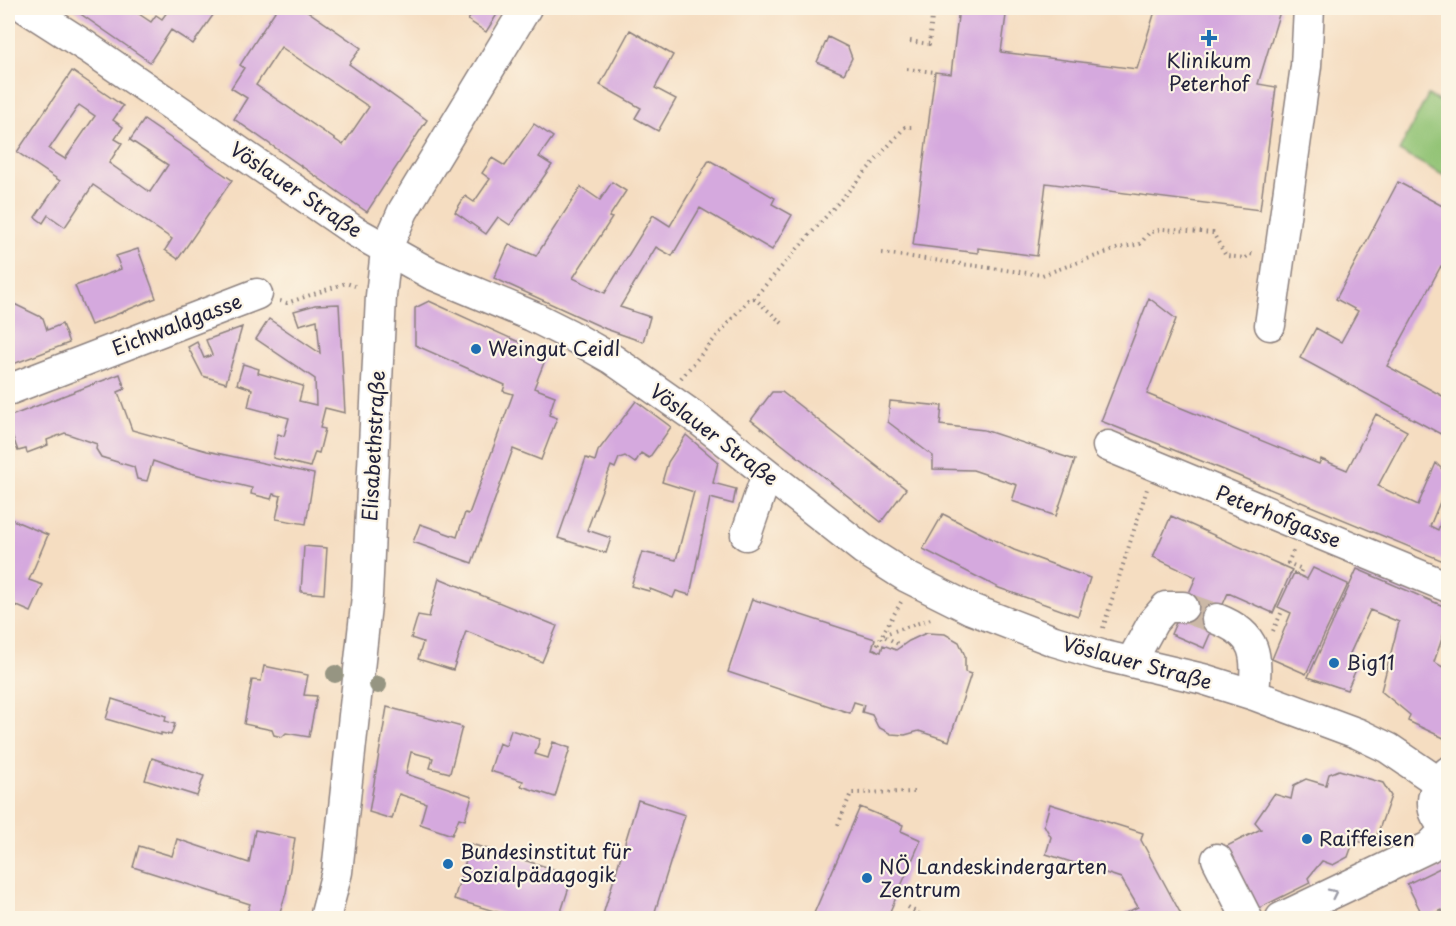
<svg xmlns="http://www.w3.org/2000/svg" width="1456" height="926" font-family="'Playpen Sans',sans-serif">
	<style>
		.green { fill: #90c273; stroke: #597257; stroke-width: 1.5 }
		.building { fill: #d5a9de; fill-rule: evenodd }
		.lines { fill: none; stroke-linecap: round; stroke-linejoin: round }
		.minor-tunnel { stroke: #cbb8a6; stroke-width: 30; stroke-dasharray: 30 15; stroke-linecap: butt }
		.minor-casing { stroke: #8c807e; stroke-width: 33 }
		.path { stroke: #8c807e; stroke-width: 4; stroke-dasharray: 1.5 4.5; stroke-linecap: butt }
		.minor { stroke: #fff; stroke-width: 30 }
		.tree { fill: #969582 }
		.oneway { stroke: #9c9ca7 }
		.poi-dot { fill: #1f6fb2; stroke: #fcf5e5; stroke-width: 2 }
		.labels { text-anchor: middle; stroke-width: 4.5; stroke-linejoin: round; paint-order: stroke }
		.poi-label { font-size: 20px; fill: #22223b; stroke: #fcf5e5; text-anchor: start }
		.street-label { font-size: 20px; fill: #22223b; stroke: #fcf5e5 }
	</style>
	<rect width="100%" height="100%" fill="#fcf5e5"/>
	<filter id="ink" filterUnits="userSpaceOnUse"><feTurbulence type="fractalNoise" baseFrequency=".0167" numOctaves="2"/><feDisplacementMap in="SourceGraphic" scale="12" xChannelSelector="R" yChannelSelector="G"/><feConvolveMatrix kernelMatrix="1 2 1 2 8 2 1 2 1" color-interpolation-filters="sRGB"/></filter>
	<filter id="wash" filterUnits="userSpaceOnUse"><feTurbulence type="fractalNoise" baseFrequency=".008" numOctaves="4" result="noise"/><feDisplacementMap in="SourceGraphic" scale="24" xChannelSelector="R" yChannelSelector="G"/><feGaussianBlur stdDeviation="1.35" result="paint"/><feColorMatrix in="noise" values="0 0 0 0 0 0 0 0 0 0 0 0 0 0 0 0 0 1.4 0 .05"/><feComposite in="paint" operator="in"/></filter>
	<g filter="url(#wash)">
		<rect width="100%" height="100%" fill="#f5ddc1"/>
		<path class="green" d="M1428 95 1448 107V178L1399 151Z"/>
		<g id="blocks">
			<path class="building" d="M72 8H130L151 22 156 15 162 19 170 8H218L193 44 171 30 150 62Z
				M277 8H307L306 10 361 48 349 64 427 120 367 212 234 119 247 98 231 88 244 68 240 65ZM281 47 369 107 343 145 256 85Z
				M476 8H501L486 32 468 20Z
				M959 8H1007L1001 52 1137 69 1156 8H1281L1258 84 1276 87 1260 210 1046 183 1037 256 978 248V253L913 245 935 72 951 74Z
				M630 30 673 55 655 88 676 99 658 131 635 118 641 108 600 85Z
				M828 37 848 47 852 58 844 74 817 62Z
				M72 71 123 106 113 120 123 127 115 139 122 143 109 163 150 192 168 165 130 140 144 120 232 180 178 259 165 250 172 239 93 185 65 227 48 215 43 223 35 217 60 181 17 152ZM79 105 95 116 65 159 49 149Z
				M534 124 553 137 539 157 552 165 510 225 498 217 486 234 455 212 465 196 474 202 490 179 482 173 492 158 505 166Z
				M709 160 775 198 772 204 792 215 772 250 700 208 672 256 656 247 620 307 650 317 643 342 606 329 494 278 509 244 536 256 581 187 600 200 612 182 626 191 609 217 612 218 573 278 605 293 653 215 670 226Z
				M1398 182 1448 209V270L1441 266 1387 366 1448 399V438L1300 358 1316 328 1341 342 1358 311 1336 299Z
				M138 249 156 298 91 325 75 286 121 269 116 256Z
				M1149 298 1176 319 1147 394 1319 464 1321 459 1347 470 1376 414 1407 431 1378 486 1418 505 1436 463 1448 475V483L1430 526 1438 530 1441 522 1448 525V563L1224 470 1101 421Z
				M8 301 43 318 47 330 62 324 69 343 8 366V325L11 323 8 322Z
				M429 301 547 355 534 388 555 396 549 415 557 418 541 460 513 449 472 563 413 542 420 524 457 537 465 513 469 514 513 394 503 391 505 385 415 345V308Z
				M339 304 345 413 325 408 320 428 325 429 319 453 315 452 310 467 273 458 278 434 284 436 289 418 248 407 252 389 237 384 243 364 259 369 258 373 303 386 299 401 316 405 315 379 256 339 269 319 320 353 317 320 299 325 294 311 315 305Z
				M242 327 226 383 203 376 188 347 197 342 204 358 212 355 206 340Z
				M120 374 125 389 118 392 132 430 207 451 314 474 306 524 276 519 281 496 273 494 271 499 251 494 252 488 178 470 153 461 147 481 137 479 134 467 101 457 96 449 97 444 65 433 47 440 48 445 27 453 26 449 18 451 8 424V417Z
				M772 392H782L906 489 881 522 751 420Z
				M636 401 671 427 649 458 641 453 635 463 625 456 619 458 615 468 611 466 587 530 611 538 606 553 558 538 586 458 595 461 598 451Z
				M890 401 942 406 940 425 984 430 1075 460 1056 516 1012 501 1017 485 973 470 933 469V456L888 422Z
				M686 435 718 462 713 483 736 489 733 504 710 498 690 595 676 591 673 598 650 589 649 591 631 586 642 552 676 560 694 492 662 482 668 462Z
				M943 514 1014 550 1090 578 1078 616 999 588 923 549Z
				M1171 516 1292 570 1273 613 1228 593 1204 648 1171 634 1196 577 1153 557Z
				M8 518 48 535 29 580 43 585 31 612 8 602Z
				M304 546 327 548 324 594 301 592Z
				M1313 568 1348 584 1306 674 1272 659 1291 613 1278 607 1294 573 1307 579Z
				M1357 569 1448 608V631L1445 630 1434 662 1448 670V740L1408 721 1410 715 1381 691 1399 622 1370 610 1347 660 1358 665 1347 690 1308 677Z
				M439 578 557 626 542 662 466 631 453 670 418 659 423 642 411 638 418 615 429 617Z
				M752 599 875 639 872 649 881 652 883 645 896 650 909 641 926 633 945 634 959 642 965 656V672L971 674 949 741 919 731 905 735 891 734 878 727 872 715 862 712 864 705 854 702 850 713 728 672Z
				M264 666 308 675 304 695 317 696 309 737 286 733 282 737 274 735 272 730 244 724 252 680 261 681Z
				M112 699 166 716 165 721 175 724 171 735 161 733V735L106 719Z
				M387 707 462 727 450 773 430 768 433 758 411 752 406 774 472 796 465 820 459 818 452 835 420 824 426 803 399 794 392 819 369 812Z
				M511 730 540 739 535 754 548 758 553 742 570 748 555 797 521 786 523 781 490 771 499 743 506 746Z
				M152 758 204 776 197 796 145 780Z
				M1339 770 1383 783 1391 796 1376 838 1364 843 1354 840 1348 857 1333 865 1322 861 1308 878 1310 883 1255 910 1225 847 1261 829 1255 822 1274 794 1291 799 1294 785 1306 779 1326 785 1329 774Z
				M638 800 685 815 653 918H602Z
				M1050 804 1143 833 1141 840 1183 918H1115L1138 907 1121 878 1046 854 1051 837 1044 825Z
				M860 807 903 825 901 831 921 840 888 916 887 918H812Z
				M255 830 295 838 286 893 278 918H245L250 904 133 867 139 846 172 856 177 839 249 863Z
				M471 844 573 875 559 918H517L454 899Z
				M1448 864V913L1444 915 1442 910 1424 918 1407 884Z"/>
		</g>
	</g>
	<g filter="url(#ink)">
		<use href="#blocks" fill-opacity="0" stroke="#8c807e" stroke-width="1.5"/>
		<g class="lines">
			<path class="minor-tunnel" d="M1183 607 1217 619"/>
			<defs>
				<path id="minor" d="M26 8 87 47 356 232 431 274 532 316 570 335 612 359 699 420 863 549 907 577 971 609 1054 641 1101 655 1203 679 1254 695 1359 734 1388 748 1438 782
					M1270 325 1306 66 1309 8
					M8 390 257 294
					M1108 446 1448 587
					M746 535 767 474
					M1217 619C1259 635 1257 656 1254 695
					M1131 662 1153 622 1166 607H1183
					M1448 772C1430 790 1426 812 1448 829
					M1217 859 1247 918
					M325 918 337 872 367 596 381 296 386 250 403 211 526 8
					M1281 918 1429 847 1447 828"/>
			</defs>
			<use href="#minor" class="minor-casing"/>
			<path class="path" d="M910 41 929 44 933 8
				M907 69 935 72
				M882 253 1042 275 1119 248 1140 244 1149 233 1163 229 1213 233 1226 256 1245 258 1250 254 1255 255
				M754 298 782 323
				M280 301 287 303 346 283 355 286
				M681 378 748 300 754 298 905 127H912
				M1293 551 1288 563 1302 569 1299 575
				M901 602 882 635 902 646
				M1103 628 1147 489
				M1273 631 1283 609
				M875 650 882 635 931 619
				M838 825 851 793 917 792
				M908 907 925 918"/>
			<use href="#minor" class="minor"/>
		</g>
		<g class="tree">
			<circle cx="335" cy="674" r="9"/>
			<circle cx="378" cy="685" r="9"/>
		</g>
		<defs><path id="oneway-chevron" d="M-2-3.5L2.5 0L-2 3.5" fill="none" stroke-width="1.6" stroke-linecap="round" stroke-linejoin="round" transform="scale(1.5)"/></defs>
		<use class="oneway" href="#oneway-chevron" transform="translate(1333 893) rotate(-26)"/>
	</g>
	<g class="poi-dot">
		<path d="M1206 29h6v6h6v6h-6v6h-6v-6h-6v-6h6z"/>
		<circle cx="476" cy="349" r="6"/>
		<circle cx="1334" cy="663" r="6"/>
		<circle cx="1307" cy="839" r="6"/>
		<circle cx="448" cy="864" r="6"/>
		<circle cx="867" cy="878" r="6"/>
	</g>
	<g class="labels">
		<g class="poi-label">
			<text x="1209" y="68" text-anchor="middle">Klinikum<tspan x="1209" dy="23">Peterhof</tspan></text>
			<text x="488" y="356">Weingut Ceidl</text>
			<text x="1346" y="670">Big11</text>
			<text x="1319" y="846">Raiffeisen</text>
			<text x="460" y="859">Bundesinstitut für<tspan x="460" dy="23">Sozialpädagogik</tspan></text>
			<text x="879" y="874">NÖ Landeskindergarten<tspan x="879" dy="23">Zentrum</tspan></text>
		</g>
		<g class="street-label">
			<text transform="translate(296 190) rotate(34)" y="7">Vöslauer Straße</text>
			<text transform="translate(177 325) rotate(-21)" y="7">Eichwaldgasse</text>
			<text transform="translate(714 435) rotate(37)" y="7">Vöslauer Straße</text>
			<text transform="translate(374 446) rotate(-87)" y="7">Elisabethstraße</text>
			<text transform="translate(1278 517) rotate(22)" y="7">Peterhofgasse</text>
			<text transform="translate(1137 663) rotate(15)" y="7">Vöslauer Straße</text>
		</g>
	</g>
	<rect width="1456" height="926" fill="none" stroke="#fcf5e5" stroke-width="30"/>
</svg>
